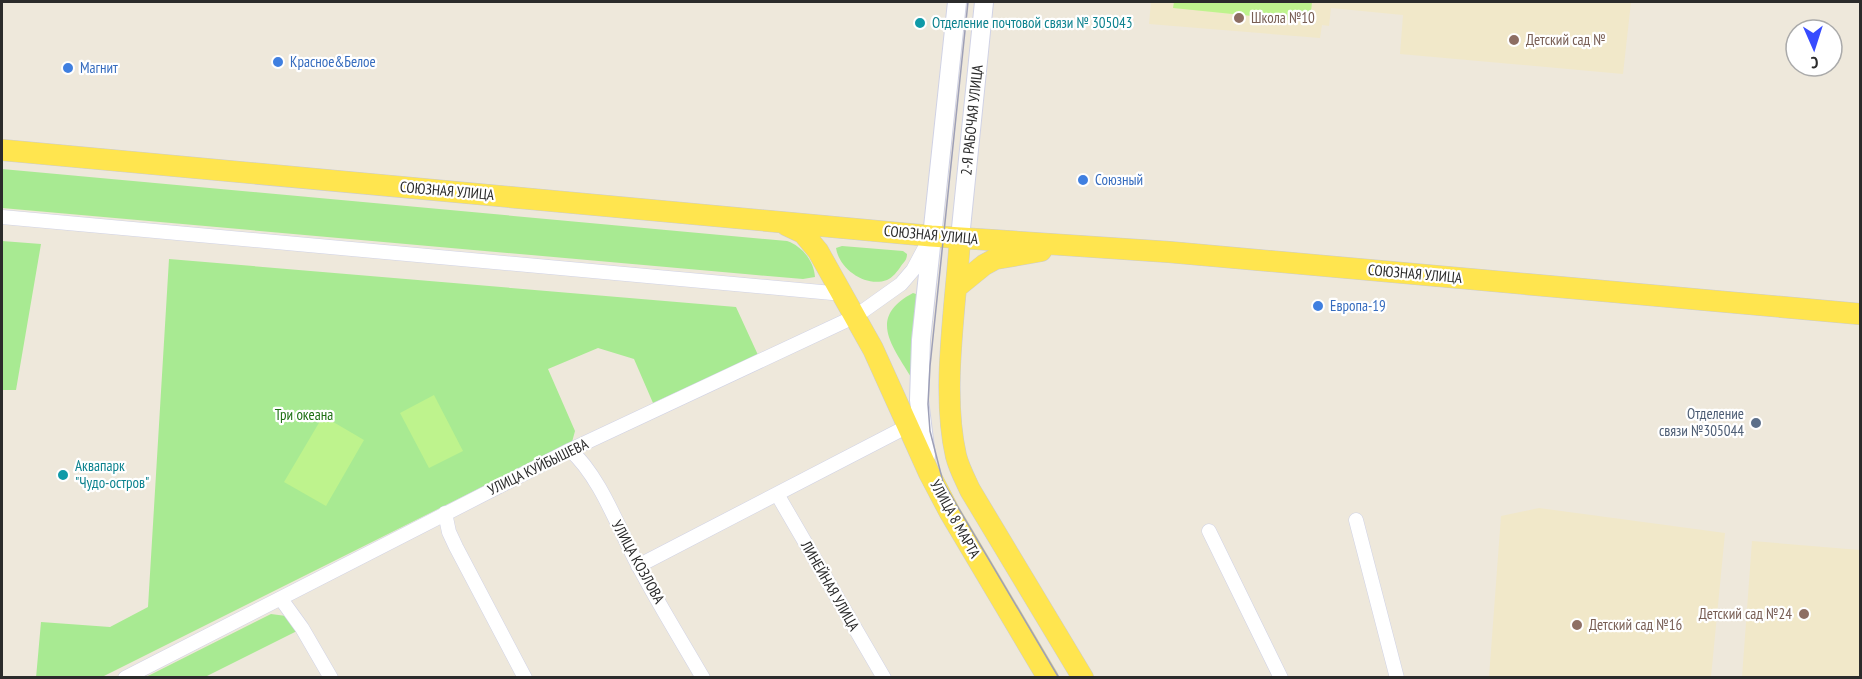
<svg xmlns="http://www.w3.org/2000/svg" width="1862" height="679" font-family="'PT Sans Narrow',sans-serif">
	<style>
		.education { fill: #f1e8c9 }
		.green { fill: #a8ea92 }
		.pitch { fill: #bef38d }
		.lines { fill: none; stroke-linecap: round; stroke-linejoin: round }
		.minor-casing { stroke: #d0d2e5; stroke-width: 15 }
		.secondary-casing { stroke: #d0d2e5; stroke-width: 20 }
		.primary-casing { stroke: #ccc; stroke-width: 22 }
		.minor { stroke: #fff; stroke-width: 14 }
		.secondary { stroke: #fff; stroke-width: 18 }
		.primary { stroke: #ffe54f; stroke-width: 21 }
		.tram { stroke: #9d9fb7; stroke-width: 1.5 }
		.education-dot { fill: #8d6e63; stroke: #fff; stroke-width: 2 }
		.culture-dot { fill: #0f9aa8; stroke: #fff; stroke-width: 2 }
		.shop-dot { fill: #3f7fe0; stroke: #fff; stroke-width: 2 }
		.service-dot { fill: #5c6f8a; stroke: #fff; stroke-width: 2 }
		.labels { text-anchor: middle; stroke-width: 4.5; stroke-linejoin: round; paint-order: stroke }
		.education-label { font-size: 15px; fill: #785e54; stroke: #fff; text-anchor: start }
		.culture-label { font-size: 15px; fill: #0d838f; stroke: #fff; text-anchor: start }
		.shop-label { font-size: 15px; fill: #366cbe; stroke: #fff; text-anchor: start }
		.street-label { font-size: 15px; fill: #2b2b2b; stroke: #fff }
		.service-label { font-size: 15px; fill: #4e5e75; stroke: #fff; text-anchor: end }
		.park-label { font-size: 15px; fill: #1e7013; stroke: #fff }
	</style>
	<rect width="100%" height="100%" fill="#eee8db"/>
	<path class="education" d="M1151 2H1631L1623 74 1400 54 1403 15 1331 8 1329 26 1322 25 1320 38 1149 24Z
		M1539 508 1725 533 1711 677H1489L1501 516Z
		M1752 541 1860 550V677H1742Z"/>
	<path class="green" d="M2 169 787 241C802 246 814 261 815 277L803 279 745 274 2 208Z
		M2 241 41 244 16 390H2Z
		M842 246 903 251 907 254C907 260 904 262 901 266 898 271 892 278 887 280 866 288 839 269 836 248Z
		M169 259 736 307 758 355 653 403 634 359 598 348 548 369 575 431 572 442 102 677 36 678 41 622 110 627 148 607Z
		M913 293 919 295 911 377C891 344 868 317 913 293Z
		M271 614 286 616 297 631 205 677 144 678Z"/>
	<path class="pitch" d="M1174 2H1312L1310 22 1173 8Z
		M434 395 463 451 429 468 400 413Z
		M323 416 364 440 326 506 284 482Z"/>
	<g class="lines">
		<defs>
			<path id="minor" d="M2 217 843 294
				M570 450C600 476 619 530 638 565 658 603 681 640 703 678
				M777 494 884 678
				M445 513 449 532 456 547 525 678
				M1356 520 1397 678
				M1209 531 1281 678
				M638 566 908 426
				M281 599 302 628 331 678
				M125 678 570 450 856 316 901 284 913 270 929 240"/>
			<path id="secondary" d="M960 238 984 2
				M926 456 919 400 921 340 957 2"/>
			<path id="primary" d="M2 150 931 236 1169 252 1860 314
				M786 225 803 233 818 251 873 349 929 473 950 513 1048 678
				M960 238C956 305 941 391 956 456 959 468 965 479 970 490L1083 678
				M957 287 984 265 995 259 1041 251"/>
		</defs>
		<use href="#minor" class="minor-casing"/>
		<use href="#secondary" class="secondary-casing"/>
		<use href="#primary" class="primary-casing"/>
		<use href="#minor" class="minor"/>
		<use href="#secondary" class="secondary"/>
		<use href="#primary" class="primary"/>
		<path class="tram" d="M968 2 930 366 928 404 930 431 943 482 1059 678"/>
	</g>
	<g class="education-dot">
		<circle cx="1239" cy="18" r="6"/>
		<circle cx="1514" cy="40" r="6"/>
		<circle cx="1804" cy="614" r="6"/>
		<circle cx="1577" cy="625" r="6"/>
	</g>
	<g class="culture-dot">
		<circle cx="920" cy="23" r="6"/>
		<circle cx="63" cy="475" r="6"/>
	</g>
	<g class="shop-dot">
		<circle cx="278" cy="62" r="6"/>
		<circle cx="68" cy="68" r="6"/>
		<circle cx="1083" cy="180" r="6"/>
		<circle cx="1318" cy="306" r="6"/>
	</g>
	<circle class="service-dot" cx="1756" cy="423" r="6"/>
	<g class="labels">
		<g class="education-label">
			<text x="1251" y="23">Школа №10</text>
			<text x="1526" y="45">Детский сад №</text>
			<text x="1792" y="619" text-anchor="end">Детский сад №24</text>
			<text x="1589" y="630">Детский сад №16</text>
		</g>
		<g class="culture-label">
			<text x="932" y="28">Отделение почтовой связи № 305043</text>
			<text x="75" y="471">Аквапарк<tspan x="75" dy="17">"Чудо-остров"</tspan></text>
		</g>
		<g class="shop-label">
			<text x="290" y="67">Красное&amp;Белое</text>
			<text x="80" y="73">Магнит</text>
			<text x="1095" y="185">Союзный</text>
			<text x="1330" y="311">Европа-19</text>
		</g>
		<g class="street-label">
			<text transform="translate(972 120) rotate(-84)" y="5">2-Я РАБОЧАЯ УЛИЦА</text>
			<text transform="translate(447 191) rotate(5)" y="5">СОЮЗНАЯ УЛИЦА</text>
			<text transform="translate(931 235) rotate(5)" y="5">СОЮЗНАЯ УЛИЦА</text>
			<text transform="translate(1415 274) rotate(5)" y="5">СОЮЗНАЯ УЛИЦА</text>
			<text transform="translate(538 467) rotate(-26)" y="5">УЛИЦА КУЙБЫШЕВА</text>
			<text transform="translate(955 519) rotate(61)" y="5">УЛИЦА 8 МАРТА</text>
			<text transform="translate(638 562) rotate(61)" y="5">УЛИЦА КОЗЛОВА</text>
			<text transform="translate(830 586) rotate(60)" y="5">ЛИНЕЙНАЯ УЛИЦА</text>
		</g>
		<g class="service-label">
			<text x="1744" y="419">Отделение<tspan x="1744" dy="17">связи №305044</tspan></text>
		</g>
		<g class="park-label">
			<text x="304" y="420">Три океана</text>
		</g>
	</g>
	<rect width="1862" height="679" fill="none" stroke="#2b2b2b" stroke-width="6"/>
	<g transform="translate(1814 48) rotate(177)"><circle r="28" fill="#ffffff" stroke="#aaaaaa" stroke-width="1.5"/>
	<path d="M0-4.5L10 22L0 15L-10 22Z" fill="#374bff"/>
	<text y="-9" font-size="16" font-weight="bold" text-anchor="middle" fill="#2b2b2b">С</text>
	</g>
</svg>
